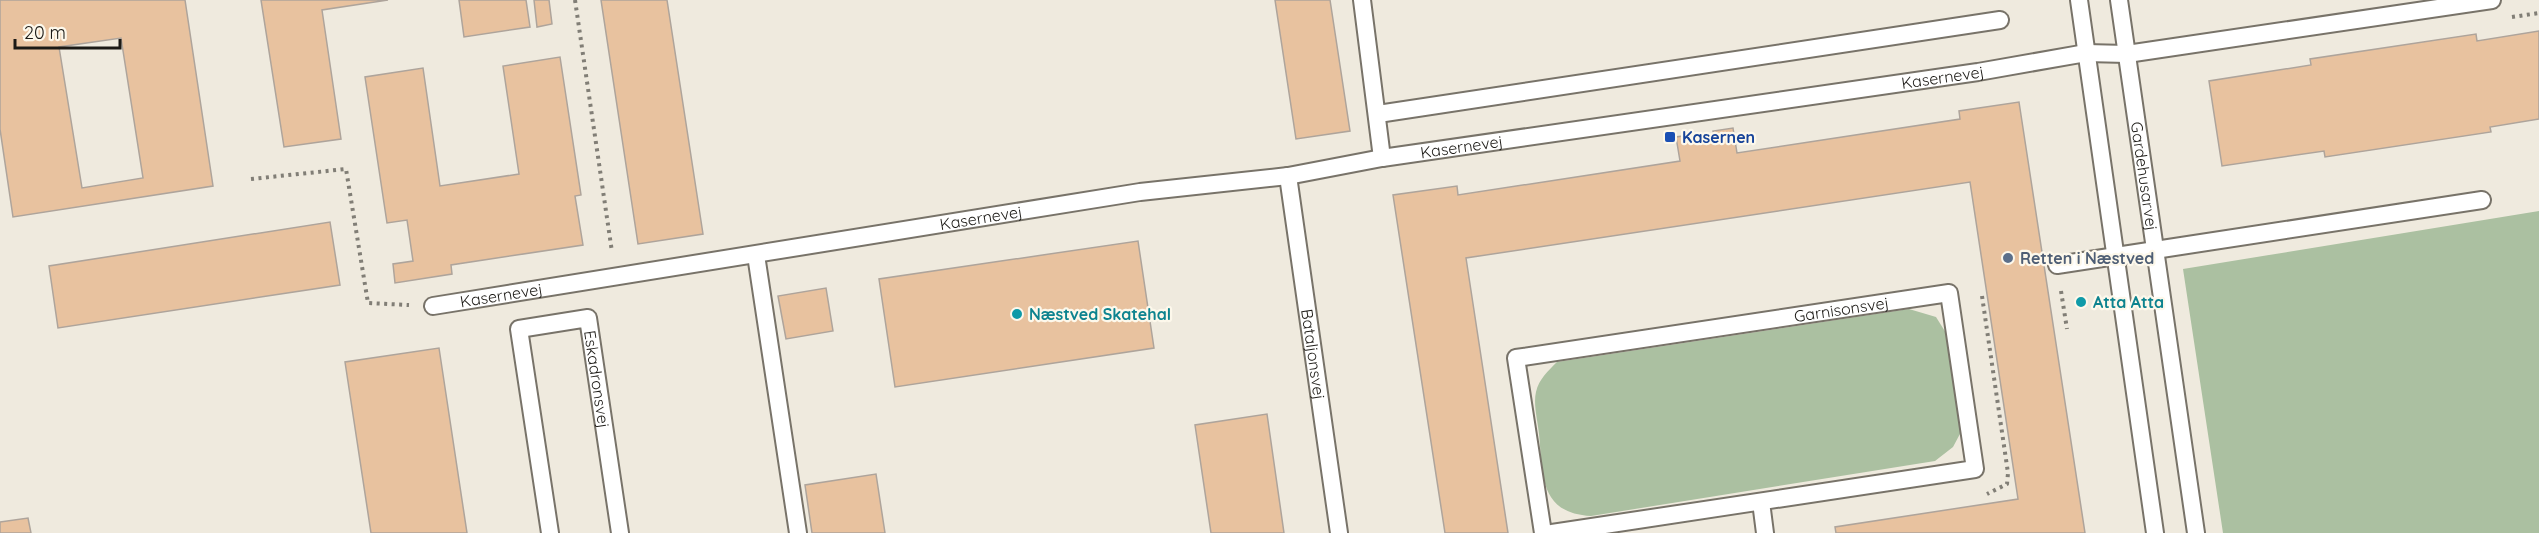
<svg xmlns="http://www.w3.org/2000/svg" width="2539" height="533" font-family="Quicksand,sans-serif">
	<style>
		.green { fill: #abc0a1 }
		.building { fill: #e8c29f; stroke: #aea49b; stroke-width: 1.5; fill-rule: evenodd }
		.lines { fill: none; stroke-linecap: round; stroke-linejoin: round }
		.service-casing { stroke: #787369; stroke-width: 20 }
		.path { stroke: #817e76; stroke-width: 4; stroke-dasharray: 3 4.5; stroke-linecap: butt }
		.service { stroke: #fff; stroke-width: 16 }
		.transit-dot { fill: #1a4fb4; stroke: #fdf8eb; stroke-width: 2 }
		.service-dot { fill: #5c6f8a; stroke: #fdf8eb; stroke-width: 2 }
		.culture-dot { fill: #0f9aa8; stroke: #fdf8eb; stroke-width: 2 }
		.labels { text-anchor: middle; stroke-width: 4.5; stroke-linejoin: round; paint-order: stroke }
		.street-label { font-size: 16px; fill: #1c1a16; stroke: #fdf8eb }
		.transit-label { font-size: 16px; font-weight: bold; fill: #164399; stroke: #fdf8eb; text-anchor: start }
		.service-label { font-size: 16px; font-weight: bold; fill: #4e5e75; stroke: #fdf8eb; text-anchor: start }
		.culture-label { font-size: 16px; font-weight: bold; fill: #0d838f; stroke: #fdf8eb; text-anchor: start }
	</style>
	<rect width="100%" height="100%" fill="#efeade"/>
	<path class="green" d="M2539 211V533H2223L2183 269Z
		M1909 309 1936 317 1946 333 1961 432 1953 447 1935 461 1591 516C1539 513 1543 475 1539 434 1538 422 1533 404 1536 392 1539 379 1548 371 1557 362Z"/>
	<path class="building" d="M0 0H185L213 186 13 217 0 129ZM121 38 143 178 82 188 59 47Z
		M261 0H388L322 10 341 139 284 147Z
		M459 0H526L530 27 464 37Z
		M534 0H549L552 24 537 27Z
		M601 0H667L703 234 638 244Z
		M1275 0H1330L1350 131 1296 139Z
		M2539 31V119L2490 127 2491 132 2325 157 2324 151 2222 166 2209 81 2311 65 2310 59 2476 34 2477 41Z
		M560 57 581 195 575 196 583 245 451 265 452 274 395 283 393 264 413 261 407 220 387 223 365 77 423 68 440 186 519 174 503 66Z
		M2019 102 2085 533H1836L1835 527 2018 499 1970 182 1466 258 1508 533H1445L1393 195 1457 186 1458 195 1680 161 1676 137 1697 134 1698 144 1715 141 1713 131 1733 128 1737 153 1960 119 1959 111Z
		M330 222 340 285 58 328 49 266Z
		M1138 241 1154 348 895 387 879 279Z
		M826 288 833 331 786 339 778 296Z
		M439 348 467 533H371L345 362Z
		M1267 414 1284 533H1211L1195 425Z
		M876 474 885 533H812L805 485Z
		M28 518 31 533H0V522Z"/>
	<g class="lines">
		<defs>
			<g id="service">
				<path d="M1362 0 1382 158"/>
				<path d="M2079 0 2155 533"/>
				<path id="s1" d="M2119 0 2196 533"/>
				<path d="M1378 114 2000 20"/>
				<path id="s2" d="M1288 176 1339 533"/>
				<path d="M756 255 798 533"/>
				<path d="M2057 265 2482 200"/>
				<path id="s3" d="M433 306 1140 192 1288 176 1382 158 1978 72 2086 53 2127 54 2492 0"/>
				<path d="M1761 502 1765 533"/>
				<path id="s4" d="M550 533 519 329 588 318 620 533"/>
				<path id="s5" d="M1543 533 1516 358 1949 293 1975 469 1552 533"/>
			</g>
		</defs>
		<use href="#service" class="service-casing"/>
		<path class="path" d="M575 0 612 252
			M2512 17 2539 13
			M251 179 346 169 368 303 409 305
			M2061 291 2067 329
			M1982 296 2008 473 2007 484 1987 494"/>
		<use href="#service" class="service"/>
	</g>
	<rect class="transit-dot" x="1664" y="131" width="12" height="12" rx="3"/>
	<circle class="service-dot" cx="2008" cy="258" r="6"/>
	<g class="culture-dot">
		<circle cx="2081" cy="302" r="6"/>
		<circle cx="1017" cy="314" r="6"/>
	</g>
	<g class="labels">
		<g class="street-label">
			<text dy="6" stroke="none"><textPath href="#s3" startOffset="1527">Kasernevej</textPath></text>
			<text dy="6" stroke="none"><textPath href="#s3" startOffset="1041">Kasernevej</textPath></text>
			<text dy="6" stroke="none"><textPath href="#s1" startOffset="178">Gardehusarvej</textPath></text>
			<text dy="6" stroke="none"><textPath href="#s3" startOffset="555">Kasernevej</textPath></text>
			<text dy="6" stroke="none"><textPath href="#s3" startOffset="69">Kasernevej</textPath></text>
			<text dy="6" stroke="none"><textPath href="#s5" startOffset="506">Garnisonsvej</textPath></text>
			<text dy="6" stroke="none"><textPath href="#s2" startOffset="180">Bataljonsvej</textPath></text>
			<text dy="6" stroke="none"><textPath href="#s4" startOffset="338">Eskadronsvej</textPath></text>
		</g>
		<g class="transit-label">
			<text x="1682" y="143">Kasernen</text>
		</g>
		<g class="service-label">
			<text x="2020" y="264">Retten i Næstved</text>
		</g>
		<g class="culture-label">
			<text x="2093" y="308">Atta Atta</text>
			<text x="1029" y="320">Næstved Skatehal</text>
		</g>
	</g>
	<path d="M15 39v9h105v-9" fill="none" stroke="#1c1a16" stroke-width="3"/>
	<text x="24" y="39" font-size="18" fill="#1c1a16" stroke="#fdf8eb" stroke-width="4.5" paint-order="stroke">20 m</text>
</svg>
